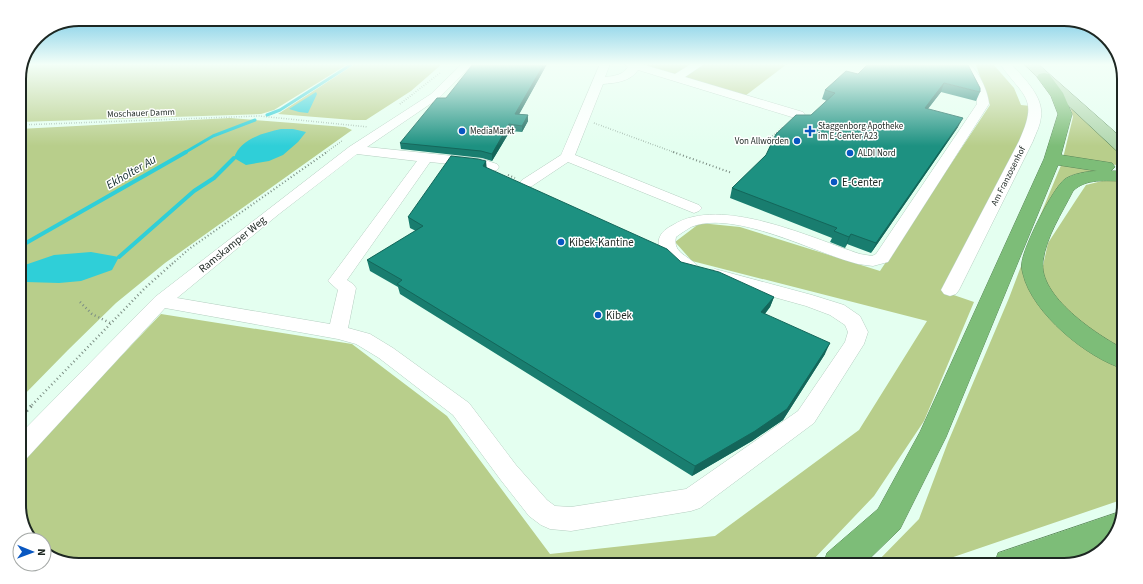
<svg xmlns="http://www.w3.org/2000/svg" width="1143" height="584" font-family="'Source Sans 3',sans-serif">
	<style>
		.green { fill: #b8ce8b }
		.water { fill: #2fcfd8 }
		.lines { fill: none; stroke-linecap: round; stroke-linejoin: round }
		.stream-far1 { stroke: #2fcfd8; stroke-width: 3 }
		.stream { stroke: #2fcfd8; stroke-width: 4 }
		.minor-casing { stroke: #b5cfc1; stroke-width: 1 }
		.major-casing { stroke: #5b885a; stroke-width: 1 }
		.highway-casing { stroke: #5b885a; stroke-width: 1 }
		.path-far3 { stroke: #7c8e84; stroke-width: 1.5; stroke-dasharray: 0.5 2; stroke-linecap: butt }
		.path-far2 { stroke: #7c8e84; stroke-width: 2; stroke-dasharray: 1 2.5; stroke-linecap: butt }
		.path-far1 { stroke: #7c8e84; stroke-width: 2.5; stroke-dasharray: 1 3; stroke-linecap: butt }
		.path { stroke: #7c8e84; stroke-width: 3.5; stroke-dasharray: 1.5 4; stroke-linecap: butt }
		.minor { fill: #fff; fill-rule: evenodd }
		.major { fill: #b1d7ae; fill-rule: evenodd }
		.highway { fill: #7dbd78; fill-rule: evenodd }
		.wall { fill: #197d6f }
		.shaded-wall { fill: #14665a }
		.building { fill: #1d9181; stroke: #14665a }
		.poi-dot { fill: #0957c1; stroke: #fff; stroke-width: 1.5 }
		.labels { text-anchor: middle; stroke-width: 3; stroke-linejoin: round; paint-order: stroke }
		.far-street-label { font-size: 9px; fill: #1d2722; stroke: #fff }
		.far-poi-label { font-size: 9px; fill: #1d2722; stroke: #fff; text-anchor: start }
		.poi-label { font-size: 11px; fill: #1d2722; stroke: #fff; text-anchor: start }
		.street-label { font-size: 11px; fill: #1d2722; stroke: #fff }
		.water-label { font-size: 12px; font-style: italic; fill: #162f30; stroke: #fff }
		.rim { fill: none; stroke: #1d2722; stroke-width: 2 }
	</style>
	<rect width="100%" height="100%" fill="#e4fff0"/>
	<path class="green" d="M24 64H348L274 110 261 114 19 122V75Z
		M355 64H442L411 91 366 120H353L278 114Z
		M637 64H693L678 73 674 74Z
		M704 64H787L745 96 685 77Z
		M975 64H993L1014 88 1021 105 1031 106 1030 121 942 291 974 302 924 421 874 496 812 561 805 565H79L52 559 44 551V540H31L29 538 19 509V464L161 314 352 344 447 416 550 554 715 536 859 430 927 321 692 261 675 242 700 223 740 227 880 271 990 105 976 65Z
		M1070 106 1124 152V166L1063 158 1073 117Z
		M230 118 345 127 352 130 165 263 116 303 68 350 19 400V129Z
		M1062 163 1110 170 1113 172C1099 173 1077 170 1065 179 1054 187 1035 260 1030 277L1124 365V499L930 565H874L919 519 948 442 1009 298 1040 216Z
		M1102 181H1124V355L1052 300 1042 270 1048 243 1076 200 1086 185Z"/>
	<path class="water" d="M316 92 317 94 308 113 299 112 289 109Z
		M281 129H293L306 132 298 142 283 155 269 161 246 165 234 158C240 139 263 133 281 129Z
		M91 252 119 257 112 270 81 281 59 283 26 282 19 271V267L54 255Z"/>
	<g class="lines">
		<path class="stream-far1" d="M267 115 280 110 352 64
			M184 153 213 136 255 120"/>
		<path class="stream" d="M19 247 186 152
			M119 257 194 191 214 178 234 158"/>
		<defs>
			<path id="minor" d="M462 64H473L439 98 367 147 482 159 497 164 499 167 497 170 492 171 479 167 430 162 347 280 353 284 356 288 348 328 370 334 393 348 469 403 516 465 547 500 555 506 571 507 686 489 798 411 845 342 848 332 845 325 830 315 806 306 709 279 706 275 709 271 715 269 812 295 844 305 860 316 868 332 864 344 814 423 700 508 691 511 571 531 550 529 541 525 529 516 500 479 453 415 379 358 356 344 338 339 165 308 27 458 19 461V435L155 297 349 147 431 94ZM357 154 417 161 328 281 338 290 330 324 177 298 279 214Z
				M600 64H610L605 77C614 76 623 75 628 67L624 64H641L675 74 691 64H704L685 77 803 112 805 115 803 118H795L638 70C630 82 615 83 603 84L575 155 699 205 702 208 699 211 694 213 689 211 568 162 532 186 527 187 522 186 520 183 522 180 561 155Z
				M955 64C959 64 964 63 968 64 978 68 989 94 989 104L888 262 873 266 858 264C814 253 734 209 691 227 686 230 680 234 676 237 672 254 691 256 698 267L695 271C688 273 682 272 675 267 668 261 656 250 659 239 661 232 667 228 673 225 721 195 811 238 860 254L872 256 876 254 977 104V97L966 73Z
				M1000 64H1011C1024 78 1044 97 1041 117 1040 126 1036 133 1033 141L959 290 956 294 950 296 944 294 941 290 1019 141C1039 97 1024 98 1000 64Z"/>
			<path id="major" d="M1024 64H1038L1124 140V154L1118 152Z"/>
			<path id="highway" d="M1044 73 1049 74 1063 93 1072 114 1061 155 1112 163 1115 167 1111 171H1124V181C1106 181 1086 178 1073 191 1062 213 1046 237 1043 261 1038 296 1097 335 1124 349V369C1087 358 1032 313 1023 274 1022 270 1021 266 1022 262 1024 246 1052 189 1065 179 1072 174 1088 171 1097 171L1058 165 946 437 900 529 863 565H823L827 553 878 509 920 432 1044 159 1058 114 1051 96 1037 77 1039 74Z
				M1119 512 1122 513 1118 532 1104 547 1055 565H994L998 553Z"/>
		</defs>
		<use href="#minor" class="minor-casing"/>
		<use href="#major" class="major-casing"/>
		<use href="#highway" class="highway-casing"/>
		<path class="path-far3" d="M400 104 440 73
			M594 123 676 153
			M19 125 259 116 368 127
			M763 144 783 127
			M325 153 342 141"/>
		<path class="path-far2" d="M673 152 732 173
			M508 175 515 178
			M172 264 189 249 327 152"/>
		<path class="path-far1" d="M80 302 92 314 112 324
			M32 405 145 288 173 263"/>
		<path class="path" d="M19 419 33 404"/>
		<use href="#minor" class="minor"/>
		<use href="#major" class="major"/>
		<use href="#highway" class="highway"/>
	</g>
	<path class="wall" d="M547 64 519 114 528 115V121L522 132 510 131 492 161 482 158 401 149 400 143 446 98Z
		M868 64 980 92 976 101 941 92 928 109 958 127 871 253 847 244 845 248 830 242 832 238 730 198 732 188 827 101 822 99 825 90 858 74Z
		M1123 73 1124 75V86L1118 81Z
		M486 161V168L681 262 774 297 770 307 765 314 825 354 783 420 752 441 692 476 400 294 398 287 370 271 367 260 416 231 410 228 408 217Z"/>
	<path class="shaded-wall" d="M544 64H547L516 120 515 114Z
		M944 83 941 92 921 117 925 108Z
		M528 115V121L522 132V126Z
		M963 118 958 127 871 253 876 243Z
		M509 124 510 131 492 161V154Z
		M486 161 487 171 483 166Z
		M851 234 847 244 845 248 849 237Z
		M774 297 770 307 758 322 761 312Z
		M830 343 825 354 783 420 752 441 692 476 695 466Z"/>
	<path class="building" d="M473 64H544L515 114 528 115 522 126 509 124 492 154 481 151 400 143 437 98H446Z
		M868 64H967L968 65 980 88V92L944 83 925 108 963 118 876 243 851 234 849 237 834 231 837 228 732 188 766 155 776 134 796 115H811L835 93 825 90 835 81 846 71 858 74Z
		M451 156 478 159 486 161 483 166 667 249 681 262 719 272 774 297 761 312 830 343 787 409 755 431 695 466 397 284 402 280 367 260 423 226 408 217Z"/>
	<linearGradient id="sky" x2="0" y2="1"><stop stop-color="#5ebfe2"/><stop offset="0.44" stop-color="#f3fff8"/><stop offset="1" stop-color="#f3fff8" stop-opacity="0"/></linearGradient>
	<rect width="1143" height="146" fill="url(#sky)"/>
	<g class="poi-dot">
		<circle cx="462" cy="131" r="4"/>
		<path d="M808 125h4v4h4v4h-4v4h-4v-4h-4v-4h4z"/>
		<circle cx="797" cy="141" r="4"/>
		<circle cx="850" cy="153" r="4"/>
		<circle cx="834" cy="182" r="4"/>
		<circle cx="561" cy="242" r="4"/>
		<circle cx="598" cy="315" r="4"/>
	</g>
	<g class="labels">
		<g class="far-street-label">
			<text transform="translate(141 113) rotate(-2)" y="3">Moschauer Damm</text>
			<text transform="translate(1008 176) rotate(-63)" y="3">Am Franzosenhof</text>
		</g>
		<g class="far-poi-label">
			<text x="818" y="129">Staggenborg Apotheke<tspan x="818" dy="10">im E-Center A23</tspan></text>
			<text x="470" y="134">MediaMarkt</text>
			<text x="789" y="144" text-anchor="end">Von Allwörden</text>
			<text x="858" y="156">ALDI Nord</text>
		</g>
		<g class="poi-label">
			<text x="842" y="186">E-Center</text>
			<text x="569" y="246">Kibek-Kantine</text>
			<text x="606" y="319">Kibek</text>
		</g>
		<g class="street-label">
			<text transform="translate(232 244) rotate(-39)" y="4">Ramskamper Weg</text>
		</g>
		<g class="water-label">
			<text transform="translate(131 172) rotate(-30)" y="4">Ekholter Au</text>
		</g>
	</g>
	<path d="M0 0H1143V584H0ZM79 26H1064A53 53 0 0 1 1117 79V505A53 53 0 0 1 1064 558H79A53 53 0 0 1 26 505V79A53 53 0 0 1 79 26Z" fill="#fff" fill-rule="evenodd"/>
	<path class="rim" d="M79 26H1064A53 53 0 0 1 1117 79V505A53 53 0 0 1 1064 558H79A53 53 0 0 1 26 505V79A53 53 0 0 1 79 26Z"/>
	<g transform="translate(32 552) rotate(91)"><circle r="19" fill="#ffffff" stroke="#a5a9a7"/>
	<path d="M0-3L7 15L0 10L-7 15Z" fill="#0957c1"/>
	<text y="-6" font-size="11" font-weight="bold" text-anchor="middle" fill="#1d2722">N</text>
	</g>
</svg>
